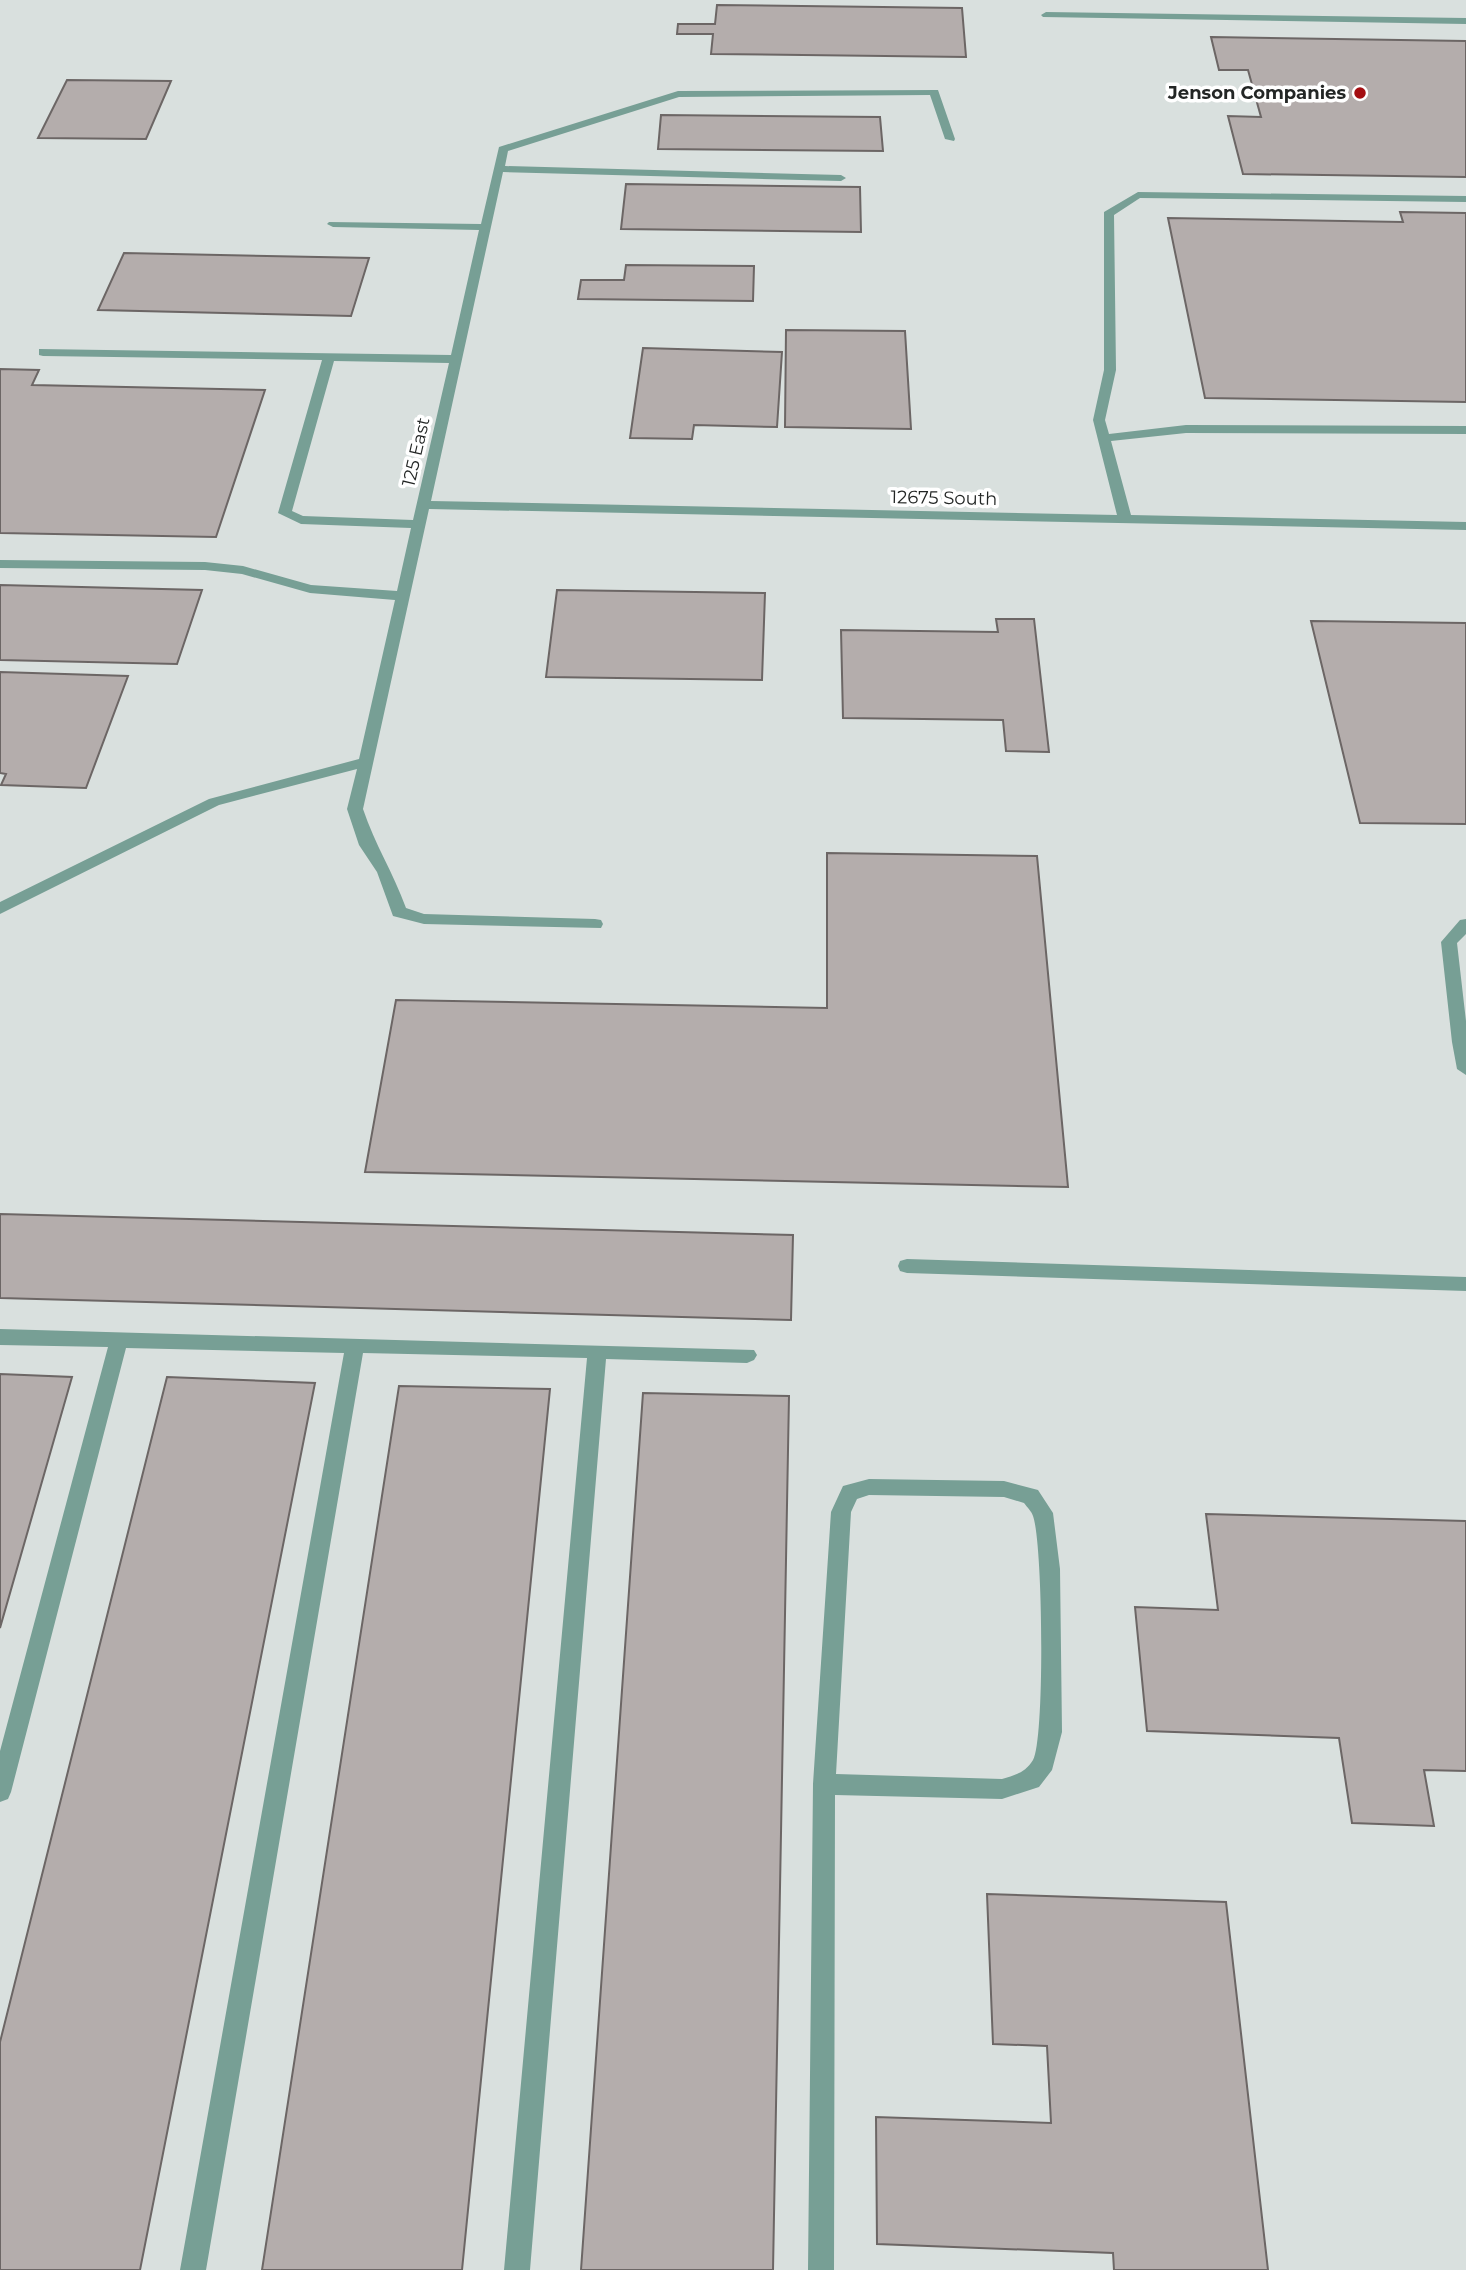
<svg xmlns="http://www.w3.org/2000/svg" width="1466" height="2270" font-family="Montserrat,sans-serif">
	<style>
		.building { fill: #b4adac; stroke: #6c6665; stroke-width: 2 }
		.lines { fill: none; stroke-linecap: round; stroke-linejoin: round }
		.minor { fill: #779f95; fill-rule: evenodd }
		.poi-dot { fill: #a40d11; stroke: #fff; stroke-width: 2.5 }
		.labels { text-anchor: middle; stroke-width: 7; stroke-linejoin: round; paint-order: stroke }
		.far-poi-label { font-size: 18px; font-weight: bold; fill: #232625; stroke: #fff; text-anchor: end }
		.far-street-label { font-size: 18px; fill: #232625; stroke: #fff }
	</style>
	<rect width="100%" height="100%" fill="#d9e0de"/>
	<path class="building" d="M717 5 962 8 966 57 711 54 713 34H677L678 24H715Z
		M1211 37 1466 41V177L1243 174 1228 116 1261 117 1248 70H1219Z
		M67 80 171 81 146 139 38 138Z
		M661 115 880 117 883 151 658 149Z
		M626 184 860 187 861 232 621 229Z
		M1400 212 1466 213V402L1205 398 1168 218 1403 222Z
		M124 253 369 258 351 316 98 310Z
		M626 265 754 266 753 301 578 299 581 280H624Z
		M786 330 905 331 911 429 785 427Z
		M643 348 782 352 777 427 694 425 692 439 630 438Z
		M0 369 39 370 32 385 265 390 216 537 0 533Z
		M0 585 202 590 177 664 0 660Z
		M557 590 765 593 762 680 546 677Z
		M996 619H1034L1049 752 1006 751 1003 720 843 718 841 630 998 632Z
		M1311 621 1466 623V824L1360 823Z
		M0 672 128 676 86 788 1 785 6 774 0 773Z
		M827 853 1037 856 1068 1187 365 1172 396 1000 827 1008Z
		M0 1214 793 1235 791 1320 0 1298Z
		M0 1374 72 1377 0 1628Z
		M167 1377 315 1383 140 2270H0V2042Z
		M399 1386 550 1389 462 2270H262Z
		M643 1393 789 1396 773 2270H581Z
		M1206 1514 1466 1521V1771L1424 1770 1434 1826 1352 1823 1339 1738 1147 1731 1135 1607 1218 1610Z
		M987 1894 1226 1902 1268 2270H1114L1113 2253 877 2244 876 2117 1051 2123 1047 2046 993 2044Z"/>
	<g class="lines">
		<path class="minor" d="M1046 12 1466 18V24L1043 17 1041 15Z
			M938 90 955 139 954 141 945 139 930 95 679 97 508 151 505 166 841 175 846 178 841 181 503 172 431 501 1117 515 1093 420 1104 370V212L1138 192 1466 196V202L1140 198 1114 215 1116 370 1105 420 1109 434 1186 425 1466 426V434L1186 433 1111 441 1131 515 1466 522V530L429 509 363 809C375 845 393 872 406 908L424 914 595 919 601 920 603 924 601 928 424 924 393 916 377 872 359 845 347 809 357 769 219 805 0 914V902L209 799 359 759 395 600 310 593 242 574 205 570 0 568V560L205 562 243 566 311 585 397 591 411 528 301 524 278 513 322 360 43 356 39 355V349L451 355 479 230 333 227 327 224 329 222 481 224 499 147 678 91ZM334 361 449 363 413 520 303 516 292 511Z
			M1466 919V934L1457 943 1466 1021V1075L1457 1069 1452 1042 1441 942 1460 920Z
			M907 1259 1466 1277V1291L907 1273 900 1271 898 1266 900 1261Z
			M0 1329 754 1350 757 1355 754 1360 747 1363 606 1359 530 2270H504L587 1358 363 1353 206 2270H180L344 1353 126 1348 11 1792 8 1799 0 1802V1751L108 1347 0 1345Z
			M869 1479 1004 1481 1038 1490 1053 1513 1060 1569 1062 1732 1052 1770 1039 1787 1002 1799 835 1795 834 2270H808L813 1784 831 1512 843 1486ZM869 1495 1004 1497 1024 1503C1027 1507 1032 1512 1033 1516 1043 1543 1045 1739 1033 1760 1025 1773 1015 1775 1002 1779L836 1774 851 1512 857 1499Z"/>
	</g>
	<circle class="poi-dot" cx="1360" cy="93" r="7"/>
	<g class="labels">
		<g class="far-poi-label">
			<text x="1346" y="99">Jenson Companies</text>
		</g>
		<g class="far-street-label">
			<text transform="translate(416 452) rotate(-77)" y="6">125 East</text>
			<text transform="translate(944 498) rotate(1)" y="6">12675 South</text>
		</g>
	</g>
</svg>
